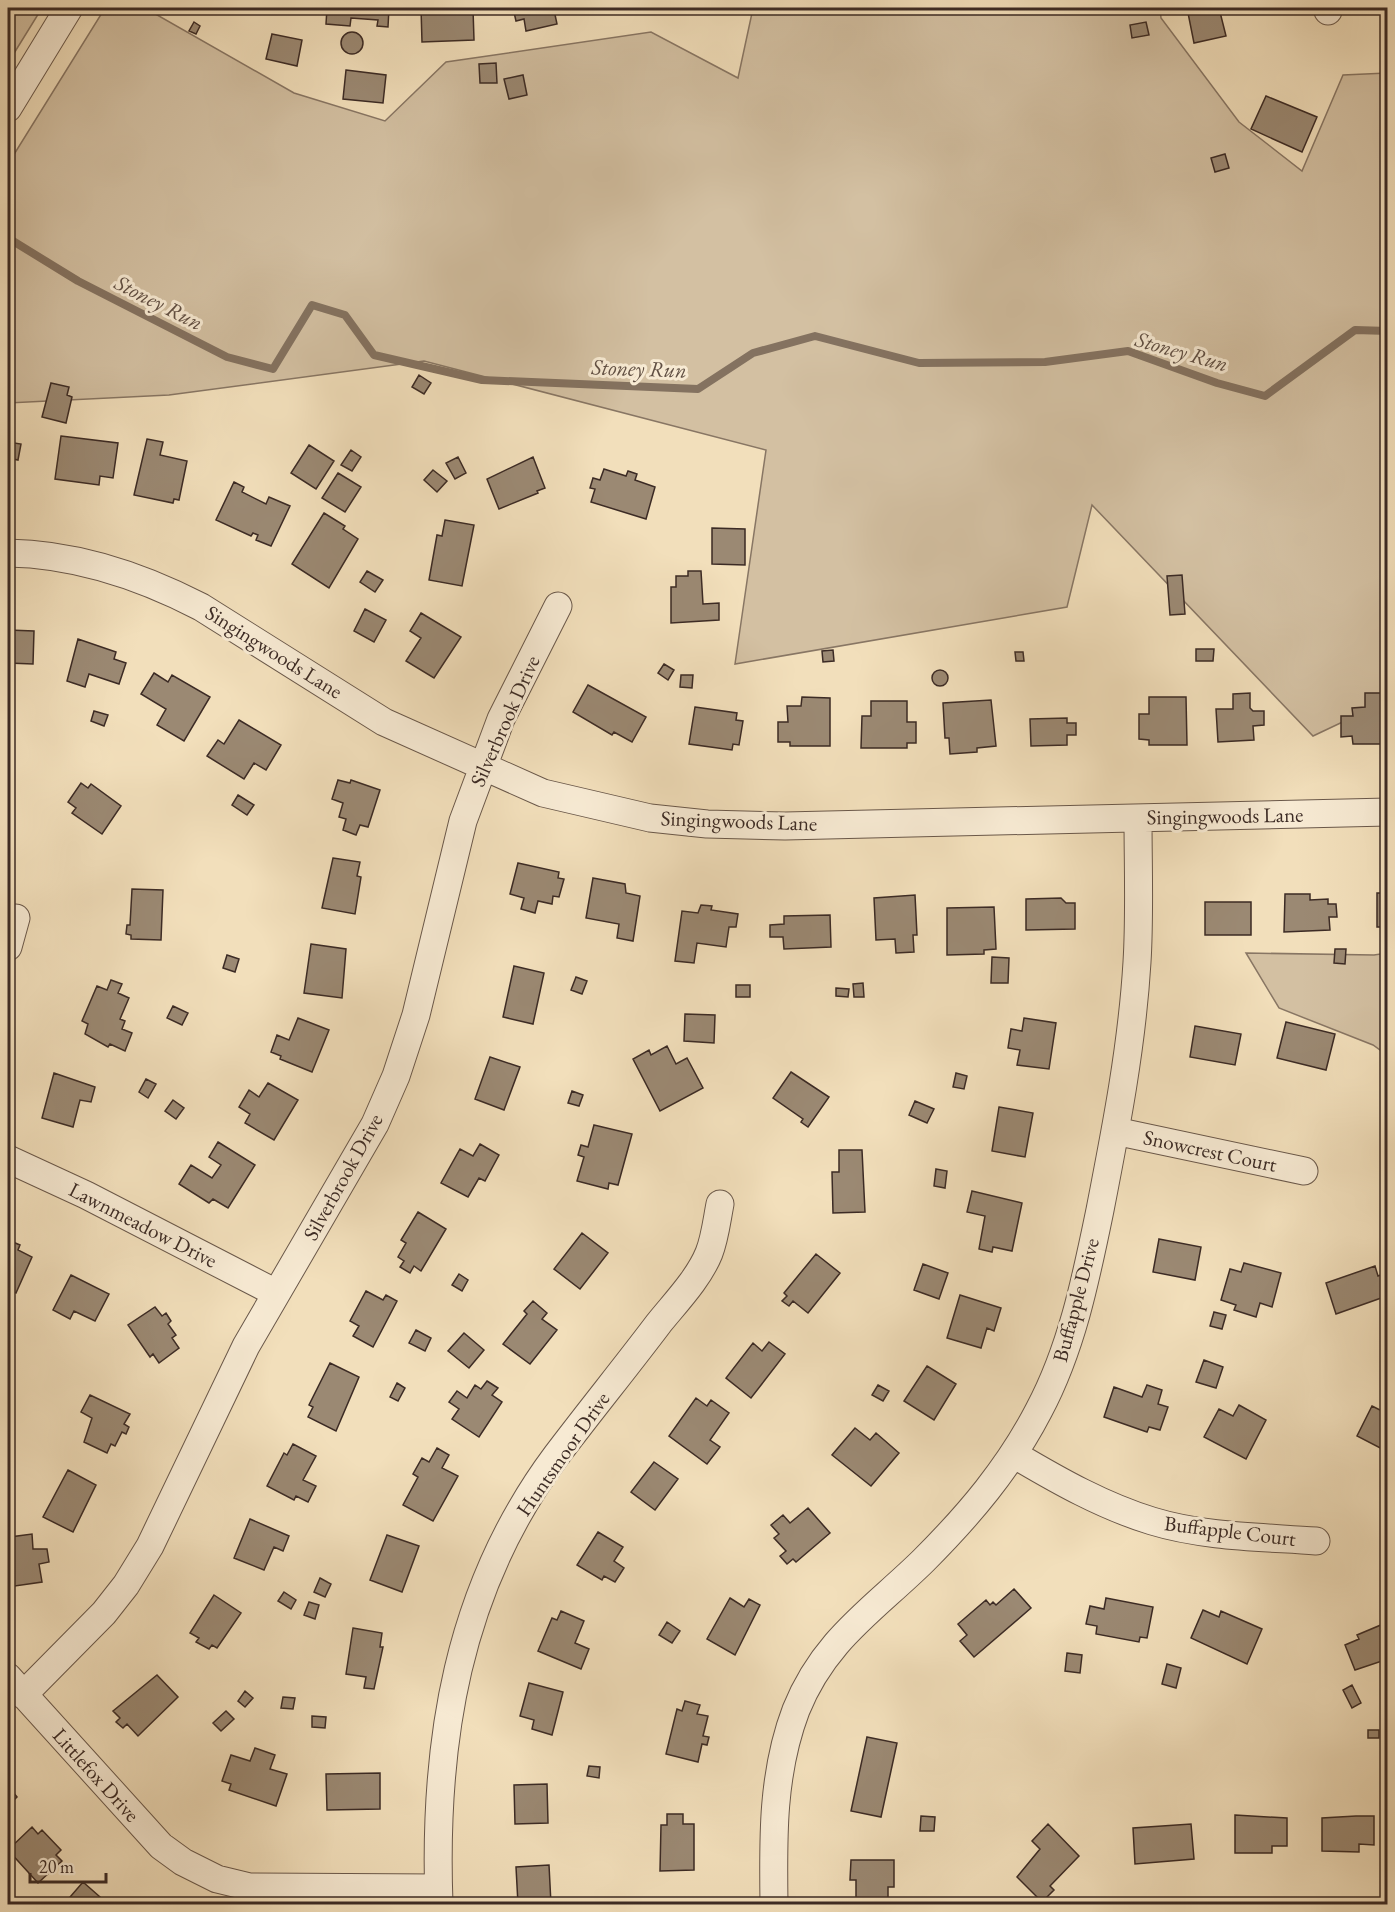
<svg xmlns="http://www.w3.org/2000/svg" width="1395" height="1912" font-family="'EB Garamond',serif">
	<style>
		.green { fill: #d3c0a2; stroke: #887664; stroke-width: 1.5 }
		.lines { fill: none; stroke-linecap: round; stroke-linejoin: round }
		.stream { stroke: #847260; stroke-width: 8 }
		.building { fill: #9b8973; stroke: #3c2b25; stroke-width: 1.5 }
		.street-casing { stroke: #6a584a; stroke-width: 29 }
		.street { stroke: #f7ead3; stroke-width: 27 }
		.labels { text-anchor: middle; stroke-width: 6; stroke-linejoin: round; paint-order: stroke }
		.street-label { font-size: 21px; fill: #3c2b25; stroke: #f7ead3 }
		.water-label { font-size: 22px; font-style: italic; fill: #604f43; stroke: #f7ead3 }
	</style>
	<rect width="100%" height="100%" fill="#f2dfbb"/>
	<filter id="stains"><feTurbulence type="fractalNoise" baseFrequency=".00333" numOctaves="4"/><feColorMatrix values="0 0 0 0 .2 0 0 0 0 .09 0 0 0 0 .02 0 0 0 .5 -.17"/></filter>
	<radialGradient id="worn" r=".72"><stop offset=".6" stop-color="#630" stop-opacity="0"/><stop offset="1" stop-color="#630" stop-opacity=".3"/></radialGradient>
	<path class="green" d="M8 8H42L8 63Z
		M105 8H145L294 93 385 121 446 62 651 32 738 78 752 13 785 8H1160L1161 18 1239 122 1302 171 1343 75 1387 73V701L1313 736 1092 505 1067 607 735 664 766 450 424 361 169 395 8 403V164Z
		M1246 953 1374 955 1387 953V1055L1373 1045 1279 1008Z"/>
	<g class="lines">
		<path class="stream" d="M8 238 78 281 227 357 273 369 312 305 345 315 374 355 482 380 698 389 753 353 815 336 919 363 1045 362 1128 351 1217 383 1265 396 1355 330 1388 331"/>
	</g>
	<path class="building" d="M278 8H289L287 14 278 12Z
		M327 8H389L388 27 377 26 378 20 351 18 350 26 326 24Z
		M421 8 473 9 474 40 422 42Z
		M513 8H563L554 10 557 24 526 31 524 19 516 21Z
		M1187 8H1219L1226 36 1194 43Z
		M194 22 200 26 196 34 189 31Z
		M1146 22 1149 35 1132 38 1130 25Z
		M341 43a11 11 0 1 1 22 0a11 11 0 1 1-22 0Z
		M272 34 302 40 297 66 266 59Z
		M496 63 497 83H480L479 64Z
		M346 70 386 75 383 103 343 99Z
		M523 75 527 95 509 99 504 79Z
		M1266 96 1317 117 1302 152 1251 129Z
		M1388 99V120L1381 111 1387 106 1383 101Z
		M1225 154 1229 168 1215 172 1211 158Z
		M419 375 431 383 424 394 412 387Z
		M51 383 69 387 67 395 72 397 66 423 42 417Z
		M61 436 118 443 113 478 100 476 99 485 55 479Z
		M147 439 163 442 160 455 187 461 179 500 174 499 173 503 134 495Z
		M8 442 21 444 18 460 13 459 11 473 8 472Z
		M309 445 334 461 316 489 291 473Z
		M351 450 361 457 352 471 341 465Z
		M458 457 466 473 455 479 446 463Z
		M533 457 545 488 537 491 538 493 499 509 487 479Z
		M604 469 626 476 628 471 637 474 635 480 655 487 646 519 591 502 595 489 590 488 593 478 600 480Z
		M433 470 447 481 437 492 424 480Z
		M338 473 361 487 345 512 322 498Z
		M234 482 244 487 242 492 266 504 269 497 290 506 271 546 256 540 258 535 253 533 251 536 216 520Z
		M324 513 345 526 343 529 358 539 329 588 292 564Z
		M445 520 474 525 462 586 429 580 437 535 442 536Z
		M712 528 745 529V565L712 564Z
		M367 571 383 580 375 592 360 582Z
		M688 571H701L703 604 719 603V620L671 623V587H676V576H688Z
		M1182 575 1185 614 1170 615 1167 576Z
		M365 609 386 620 374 642 354 631Z
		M421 613 461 637 434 678 406 661 421 638 410 631Z
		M8 630 34 631 33 664 8 663Z
		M78 639 116 652 114 659 126 663 119 684 89 674 85 687 67 681Z
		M1196 649H1214L1213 661H1196Z
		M833 650 834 661 823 662 822 651Z
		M1015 652H1023L1024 661H1016Z
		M664 664 674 670 668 680 658 673Z
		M932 678a8 8 0 1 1 16 0a8 8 0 1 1-16 0Z
		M154 673 168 682 172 675 210 697 184 741 157 725 166 709 141 694Z
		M681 675H693L692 688 680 687Z
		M588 685 646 717 632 742 614 732 612 735 573 712Z
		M1250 693V708L1253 711H1264V725L1253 726 1254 740 1218 742 1216 709H1233V694Z
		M1365 693H1387V744H1353L1352 736 1341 737V716H1353L1352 708 1365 707Z
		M802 697 830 698V746H790V742H778V722H788L787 706H801Z
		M1149 697H1186L1187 745H1149V740L1139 739V714H1149Z
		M991 700 996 746 977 748V752L950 754 949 738H945L943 703Z
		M871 701H907V722H916V743H907V748H861L862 716H871Z
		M695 707 737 713 736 720 743 721 739 745 733 744 732 750 689 744Z
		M94 711 108 715 104 726 91 721Z
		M1067 718V723H1076V735H1067V745L1031 746 1030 719Z
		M239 720 281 745 266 770 254 763 244 779 207 756 218 740 224 744Z
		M338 780 350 783 351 780 380 790 368 827 360 825 356 835 343 830 346 819 339 817 343 803 332 799Z
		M81 783 88 788 91 784 121 806 102 834 72 813 76 808 68 802Z
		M238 795 254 805 247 815 232 805Z
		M333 858 360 862 357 876 361 877 355 914 322 908Z
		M518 863 559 872 558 878 564 879 559 897 553 896 552 904 538 901 535 913 521 909 524 898 510 894Z
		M593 878 625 884 626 893 640 896 633 941 617 938 619 924 586 918Z
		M132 889 163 890 161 940 131 939V935L126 934 127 925H130Z
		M1377 893H1388V927H1377Z
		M1285 894H1310V900L1328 899V904H1336L1337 917H1329L1330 930 1284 932Z
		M915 895 917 935H913L914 952 896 953 895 939 876 940 874 898Z
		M1061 898 1066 903H1075V929L1026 930V899Z
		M1205 902H1251V935H1205Z
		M701 905 712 906 711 910 738 914 736 927H729L726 947 697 943 694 963 675 961 682 911 698 913Z
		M994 907 996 949 984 950V954L947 955V908Z
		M830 915 831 947 784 949 783 937H770V925L784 924V916Z
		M311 944 346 949 342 998 304 993Z
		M1335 949H1346L1345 964 1334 963Z
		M227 955 239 959 235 972 223 968Z
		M992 957 1009 958 1008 983H991Z
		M514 966 544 973 533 1024 503 1017Z
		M576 977 587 981 582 994 571 990Z
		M111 980 122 984 118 993 129 998 120 1019 125 1021 122 1029 132 1033 125 1051 110 1044 108 1047 85 1034 88 1024 82 1021 97 986 107 990Z
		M863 983 864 997H854L853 984Z
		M736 985H750V997H736Z
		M836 988 849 989 848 997 836 996Z
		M173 1006 188 1013 182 1025 167 1018Z
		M685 1014 715 1015 714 1043 684 1041Z
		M298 1018 329 1030 312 1072 280 1059 281 1056 271 1052 277 1035 289 1040Z
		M1024 1018 1056 1023 1049 1069 1017 1065 1020 1050 1008 1048 1011 1029 1022 1031Z
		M1286 1022 1335 1034 1326 1070 1277 1058Z
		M1195 1026 1241 1034 1235 1065 1190 1057Z
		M667 1046 676 1064 687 1058 703 1088 660 1111 633 1059 649 1050 651 1055Z
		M490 1057 520 1067 504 1110 475 1099Z
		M791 1072 829 1097 808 1127 801 1122 803 1119 773 1098Z
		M54 1073 95 1087 91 1102 80 1100 73 1127 42 1118Z
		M956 1073 967 1076 964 1089 953 1087Z
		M146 1079 156 1084 148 1098 139 1092Z
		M268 1083 298 1100 274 1140 245 1123 250 1114 239 1107 249 1090 259 1097Z
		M572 1091 583 1095 579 1106 568 1103Z
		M173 1100 184 1108 176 1119 165 1111Z
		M915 1101 934 1109 927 1123 909 1115Z
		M999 1107 1033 1113 1025 1157 992 1151Z
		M594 1125 632 1134 618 1185 609 1183 608 1189 577 1181 584 1157 578 1155 581 1145 588 1147Z
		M218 1142 255 1165 228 1208 213 1199 209 1203 179 1184 191 1165 212 1178 221 1165 209 1157Z
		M480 1144 499 1155 485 1181 479 1178 468 1197 441 1183 460 1149 473 1156Z
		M839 1150H862L865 1212 833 1213 832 1172H839Z
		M936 1169 947 1171 945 1188 934 1186Z
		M972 1191 1022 1203 1012 1251 993 1247 992 1252 979 1249 985 1216 967 1212Z
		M418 1212 446 1229 421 1271 414 1266 410 1273 400 1267 404 1261 398 1257 406 1243 401 1240Z
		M582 1233 608 1253 580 1289 554 1269Z
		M1159 1239 1201 1247 1195 1280 1153 1272Z
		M8 1240 20 1245 18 1250 32 1257 16 1293 8 1289Z
		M816 1254 840 1273 808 1313 793 1301 789 1306 782 1301 787 1296 784 1293Z
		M1244 1263 1281 1273 1272 1307 1260 1303 1256 1317 1234 1310 1236 1305 1221 1300 1230 1269 1241 1272Z
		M923 1264 948 1273 939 1299 914 1290Z
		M1375 1266 1378 1276 1386 1273 1388 1277V1289L1381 1291 1384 1297 1336 1314 1326 1283Z
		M459 1274 468 1280 462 1291 452 1285Z
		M71 1275 109 1294 95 1321 74 1311 70 1319 53 1310Z
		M366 1291 383 1300 386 1295 397 1301 373 1347 353 1336 359 1326 350 1321Z
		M960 1295 1001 1308 994 1331 987 1328 981 1348 947 1338Z
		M533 1301 547 1313 542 1319 557 1330 530 1364 503 1344 527 1314 524 1311Z
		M155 1307 162 1316 166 1313 171 1321 168 1324 176 1335 172 1338 179 1348 159 1363 153 1354 150 1357 128 1325Z
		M1214 1312 1226 1315 1222 1329 1210 1326Z
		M416 1330 431 1338 425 1351 409 1343Z
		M464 1333 484 1350 469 1368 448 1351Z
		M769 1342 785 1354 751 1398 726 1378 753 1343 762 1351Z
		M1204 1360 1223 1367 1216 1388 1196 1382Z
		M330 1363 359 1377 336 1431 308 1417 313 1407 309 1405Z
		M927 1366 956 1384 934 1420 904 1401Z
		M487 1381 498 1388 492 1395 502 1402 479 1437 452 1419 459 1409 449 1402 457 1391 467 1398 475 1385 481 1389Z
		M397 1383 405 1388 398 1401 390 1397Z
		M878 1385 889 1391 883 1401 872 1395Z
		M1147 1385 1162 1390 1158 1404 1168 1407 1160 1430 1149 1427 1147 1432 1104 1417 1114 1387 1142 1397Z
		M90 1395 130 1414 124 1424 129 1427 126 1434 122 1432 115 1446 111 1444 107 1453 84 1442 92 1418 81 1412Z
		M696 1398 707 1406 711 1400 729 1413 710 1440 720 1447 707 1464 669 1436Z
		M1239 1405 1266 1420 1246 1459 1204 1437 1219 1409 1233 1416Z
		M1372 1406 1388 1414V1452L1357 1436Z
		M855 1428 870 1440 876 1433 899 1453 871 1486 832 1455Z
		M293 1444 316 1456 303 1480 316 1486 308 1502 296 1496 294 1500 267 1486 284 1453 287 1455Z
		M437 1448 449 1455 442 1468 458 1476 433 1521 403 1505 418 1477 413 1474 422 1458 429 1462Z
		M654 1462 678 1479 655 1510 631 1492Z
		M68 1470 96 1485 73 1532 43 1517Z
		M808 1508 830 1533 796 1562 793 1559 787 1564 780 1556 786 1551 774 1538 779 1534 771 1525 783 1515 790 1523Z
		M250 1519 289 1536 283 1551 274 1547 264 1570 234 1558Z
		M598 1532 623 1547 614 1561 624 1568 615 1582 604 1576 602 1580 577 1565Z
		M32 1534 33 1549H47L49 1562 39 1564 42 1582 8 1587V1552L12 1553 10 1537Z
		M387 1535 419 1546 402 1592 370 1580Z
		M320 1578 331 1584 325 1597 314 1592Z
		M1014 1589 1031 1608 974 1657 960 1641 967 1635 958 1624 986 1600 990 1605 993 1602 996 1605Z
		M284 1592 296 1600 291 1609 278 1601Z
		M214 1595 241 1613 217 1648 212 1645 209 1649 196 1642 199 1638 190 1633Z
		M730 1598 744 1607 749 1599 760 1605 735 1655 707 1639Z
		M1106 1598 1153 1607 1147 1638 1140 1637 1139 1642 1096 1634 1097 1626 1086 1624 1090 1606 1104 1609Z
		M309 1602 319 1605 315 1619 304 1615Z
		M1203 1610 1219 1617 1221 1611 1262 1629 1247 1664 1191 1638Z
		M561 1611 584 1621 575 1643 589 1649 581 1669 538 1651 552 1618 557 1620Z
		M667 1622 680 1631 672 1643 659 1635Z
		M1388 1622V1659L1355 1670 1345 1645 1359 1639 1357 1635Z
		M353 1628 382 1633 380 1647H383L374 1689 364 1688 366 1677 346 1674Z
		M1067 1653 1082 1655 1080 1673 1065 1671Z
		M1167 1664 1181 1668 1176 1688 1162 1684Z
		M157 1675 178 1697 138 1736 127 1724 123 1728 116 1722 120 1718 113 1711Z
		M529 1683 563 1692 552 1735 532 1729 534 1720 520 1716Z
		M1352 1685 1361 1703 1352 1708 1343 1690Z
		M245 1691 253 1698 245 1707 238 1701Z
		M283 1697 295 1698 293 1709 281 1708Z
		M685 1701 700 1705 697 1714 708 1716 703 1736 709 1737 707 1745 702 1744 698 1762 666 1754 677 1709 682 1711Z
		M226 1711 234 1719 221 1731 213 1723Z
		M312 1716 326 1717 325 1728 312 1727Z
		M1368 1730H1379V1738H1368Z
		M867 1737 897 1743 881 1817 851 1811Z
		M255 1748 275 1755 270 1769 287 1774 276 1806 229 1790 231 1784 222 1781 231 1755 250 1761Z
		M589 1766 600 1767 599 1778 587 1776Z
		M380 1773V1809L327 1810 326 1774Z
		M547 1784 548 1823 515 1824 514 1785Z
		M8 1786 17 1797 8 1806Z
		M667 1814H683V1824H694V1870L660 1871 661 1825H667Z
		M1235 1815 1287 1818V1846H1272V1853H1235Z
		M921 1816 935 1817 934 1831H920Z
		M1356 1816H1374V1845L1359 1844V1852L1322 1851V1818Z
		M1048 1824 1079 1856 1050 1886 1054 1890 1042 1902 1017 1877 1040 1849 1032 1841Z
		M1191 1824 1194 1859 1135 1864 1133 1828Z
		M32 1827 38 1834 42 1830 61 1850 56 1855 62 1861 38 1883 8 1850Z
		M851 1860H894V1887H888V1904H856V1880H850Z
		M549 1865 551 1904H518L516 1867Z
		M83 1882 108 1904H64Z"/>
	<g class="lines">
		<defs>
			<path id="street" d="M1328 11V8
				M8 108 69 8
				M8 553C76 554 141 576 201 607L384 722 543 793 650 818 707 824 785 826 1388 812
				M8 947 16 918
				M1115 1131 1304 1171
				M8 1159 86 1195 276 1293
				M1015 1455C1059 1481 1103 1506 1152 1521 1204 1537 1262 1537 1316 1541
				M8 1677 161 1846 183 1862 217 1879 250 1887 438 1888
				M23 1695 104 1613 126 1585 150 1546 246 1346 375 1124 396 1076 416 1015 463 821 501 719 558 606
				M439 1904C433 1743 457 1589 556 1456 590 1411 625 1368 659 1323 676 1302 699 1278 709 1253 715 1238 717 1219 720 1204
				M774 1904C773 1838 772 1773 796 1710 824 1640 873 1610 923 1561 969 1515 1009 1468 1039 1410 1072 1348 1086 1278 1100 1210 1116 1128 1132 1046 1137 962 1140 914 1138 866 1138 818"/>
		</defs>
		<use href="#street" class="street-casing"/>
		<use href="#street" class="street"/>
	</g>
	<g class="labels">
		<g class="street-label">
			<text transform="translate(274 652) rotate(32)" y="7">Singingwoods Lane</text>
			<text transform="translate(505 721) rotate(-66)" y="7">Silverbrook Drive</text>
			<text transform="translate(1225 816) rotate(-1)" y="7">Singingwoods Lane</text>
			<text transform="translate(739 821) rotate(2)" y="7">Singingwoods Lane</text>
			<text transform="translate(1210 1151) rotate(12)" y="7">Snowcrest Court</text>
			<text transform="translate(343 1177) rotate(-61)" y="7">Silverbrook Drive</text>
			<text transform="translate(143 1225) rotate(27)" y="7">Lawnmeadow Drive</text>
			<text transform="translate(1076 1300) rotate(-75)" y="7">Buffapple Drive</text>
			<text transform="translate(563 1454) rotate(-55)" y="7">Huntsmoor Drive</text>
			<text transform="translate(1230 1531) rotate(7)" y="7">Buffapple Court</text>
			<text transform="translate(96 1775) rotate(48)" y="7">Littlefox Drive</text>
		</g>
		<g class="water-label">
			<text transform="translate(159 302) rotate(27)" y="8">Stoney Run</text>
			<text transform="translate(1182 351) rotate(16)" y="8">Stoney Run</text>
			<text transform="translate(639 368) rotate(2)" y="8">Stoney Run</text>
		</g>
	</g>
	<rect width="1395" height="1912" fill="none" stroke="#f2dfbb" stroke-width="30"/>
	<rect x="9" y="9" width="1377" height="1894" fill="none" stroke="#3c2b25" stroke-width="3"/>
	<rect x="15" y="15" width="1365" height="1882" fill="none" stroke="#3c2b25" stroke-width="1.5"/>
	<path d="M30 1873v9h76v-9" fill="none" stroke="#3c2b25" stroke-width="3"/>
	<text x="39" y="1873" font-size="18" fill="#3c2b25" stroke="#f7ead3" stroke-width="4.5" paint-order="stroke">20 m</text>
	<rect width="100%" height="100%" filter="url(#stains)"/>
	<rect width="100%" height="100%" fill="url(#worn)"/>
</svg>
